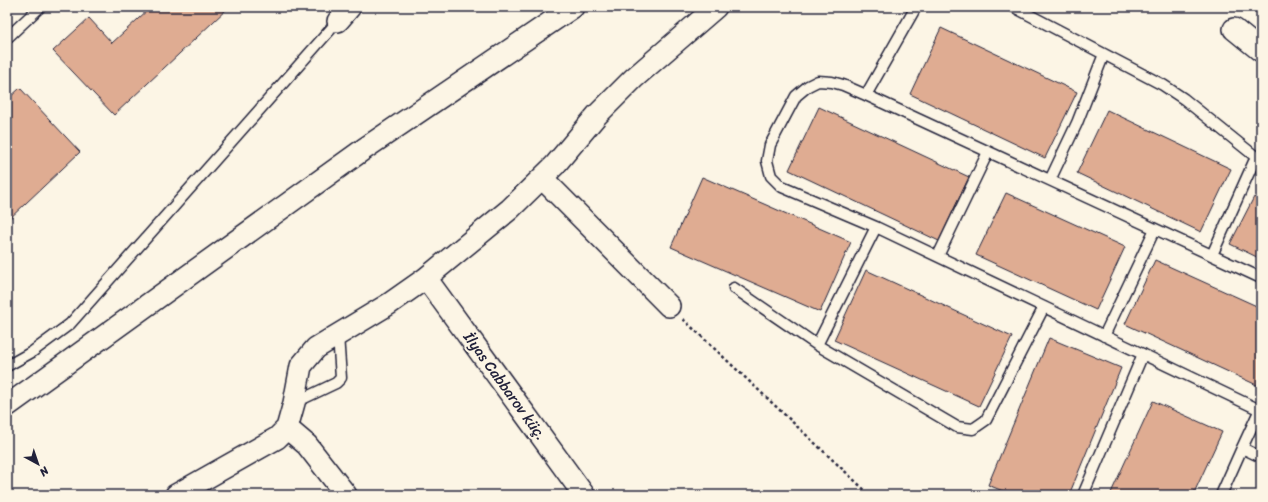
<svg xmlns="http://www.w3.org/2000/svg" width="1268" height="502" font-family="Sriracha,sans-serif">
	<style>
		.building { fill: #dfac92; stroke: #22223b }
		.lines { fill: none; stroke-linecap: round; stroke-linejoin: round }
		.lane-casing { stroke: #22223b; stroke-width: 13 }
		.street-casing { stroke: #22223b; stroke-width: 24 }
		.path { stroke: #22223b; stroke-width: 2.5; stroke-dasharray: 3 3; stroke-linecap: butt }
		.lane { stroke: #fcf5e5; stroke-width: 10 }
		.street { stroke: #fcf5e5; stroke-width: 21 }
		.labels { text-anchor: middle; stroke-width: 4; stroke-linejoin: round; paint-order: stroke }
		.street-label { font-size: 15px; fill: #22223b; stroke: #fcf5e5 }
	</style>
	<rect width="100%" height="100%" fill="#fcf5e5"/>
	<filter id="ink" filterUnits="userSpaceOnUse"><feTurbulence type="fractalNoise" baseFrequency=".025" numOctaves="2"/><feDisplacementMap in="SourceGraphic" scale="8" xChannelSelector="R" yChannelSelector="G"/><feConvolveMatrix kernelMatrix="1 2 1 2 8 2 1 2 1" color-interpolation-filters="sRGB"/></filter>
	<g filter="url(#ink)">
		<path class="building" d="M151 7H229L114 115 53 51 89 18 112 43Z
			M941 28 1077 92 1045 158 910 94Z
			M20 88 80 152 7 221V100Z
			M819 107 969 177 939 241 789 170Z
			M1107 110 1231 169 1201 232 1077 173Z
			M702 177 851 242 820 312 671 247Z
			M1006 193 1125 247 1096 310 976 255Z
			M1254 197 1261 200V259L1230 244Z
			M1155 260 1261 308V387L1125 324Z
			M866 270 1012 337 979 406 834 340Z
			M1049 338 1121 368 1069 495H1013L988 485Z
			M1153 401 1222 432 1193 495H1110Z
			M1261 485V495H1256Z"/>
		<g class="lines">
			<defs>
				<path id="lane" d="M1014 7 1163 85 1184 99 1261 161
					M7 38 40 7
					M866 95 916 7
					M1050 180 1077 123 1104 54
					M1212 255 1256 157
					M938 256 988 152
					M734 288 817 345 957 427 973 429 986 420 1044 307
					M1104 336 1155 229
					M817 345 876 227
					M7 366 32 352 70 324 338 21
					M294 403 336 383 341 378 338 335
					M1261 407 1242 448 1261 457
					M1260 410 876 227 782 187 771 176 767 161 770 145 796 96 808 86 818 81 832 82 843 85 866 95 1261 278
					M1083 495 1143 354
					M1221 495 1242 448"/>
				<path id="street" d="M338 21 350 7
					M1234 29 1261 51
					M542 178 669 306
					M426 278 584 495
					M7 406 364 149 573 7
					M287 428 307 445 346 495
					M176 495 277 438 287 428 294 403 301 366 316 348 389 304 426 278 510 209 555 165 597 115 634 78 716 7"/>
			</defs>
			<use href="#lane" class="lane-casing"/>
			<use href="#street" class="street-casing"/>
			<path class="path" d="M683 319 870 495"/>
			<use href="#lane" class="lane"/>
			<use href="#street" class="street"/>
		</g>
	</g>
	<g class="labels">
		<g class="street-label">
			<text transform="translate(505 386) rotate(54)" y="5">İlyas Cabbarov küç.</text>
		</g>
	</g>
	<rect width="1268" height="502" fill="none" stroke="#fcf5e5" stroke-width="24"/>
	<rect x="12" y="12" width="1244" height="478" fill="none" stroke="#22223b" stroke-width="1.5" filter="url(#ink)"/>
	<g transform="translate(38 464) rotate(140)" stroke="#fcf5e5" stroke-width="3" paint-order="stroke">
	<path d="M0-3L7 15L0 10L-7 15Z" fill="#22223b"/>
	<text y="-6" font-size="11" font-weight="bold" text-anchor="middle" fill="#22223b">N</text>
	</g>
</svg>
